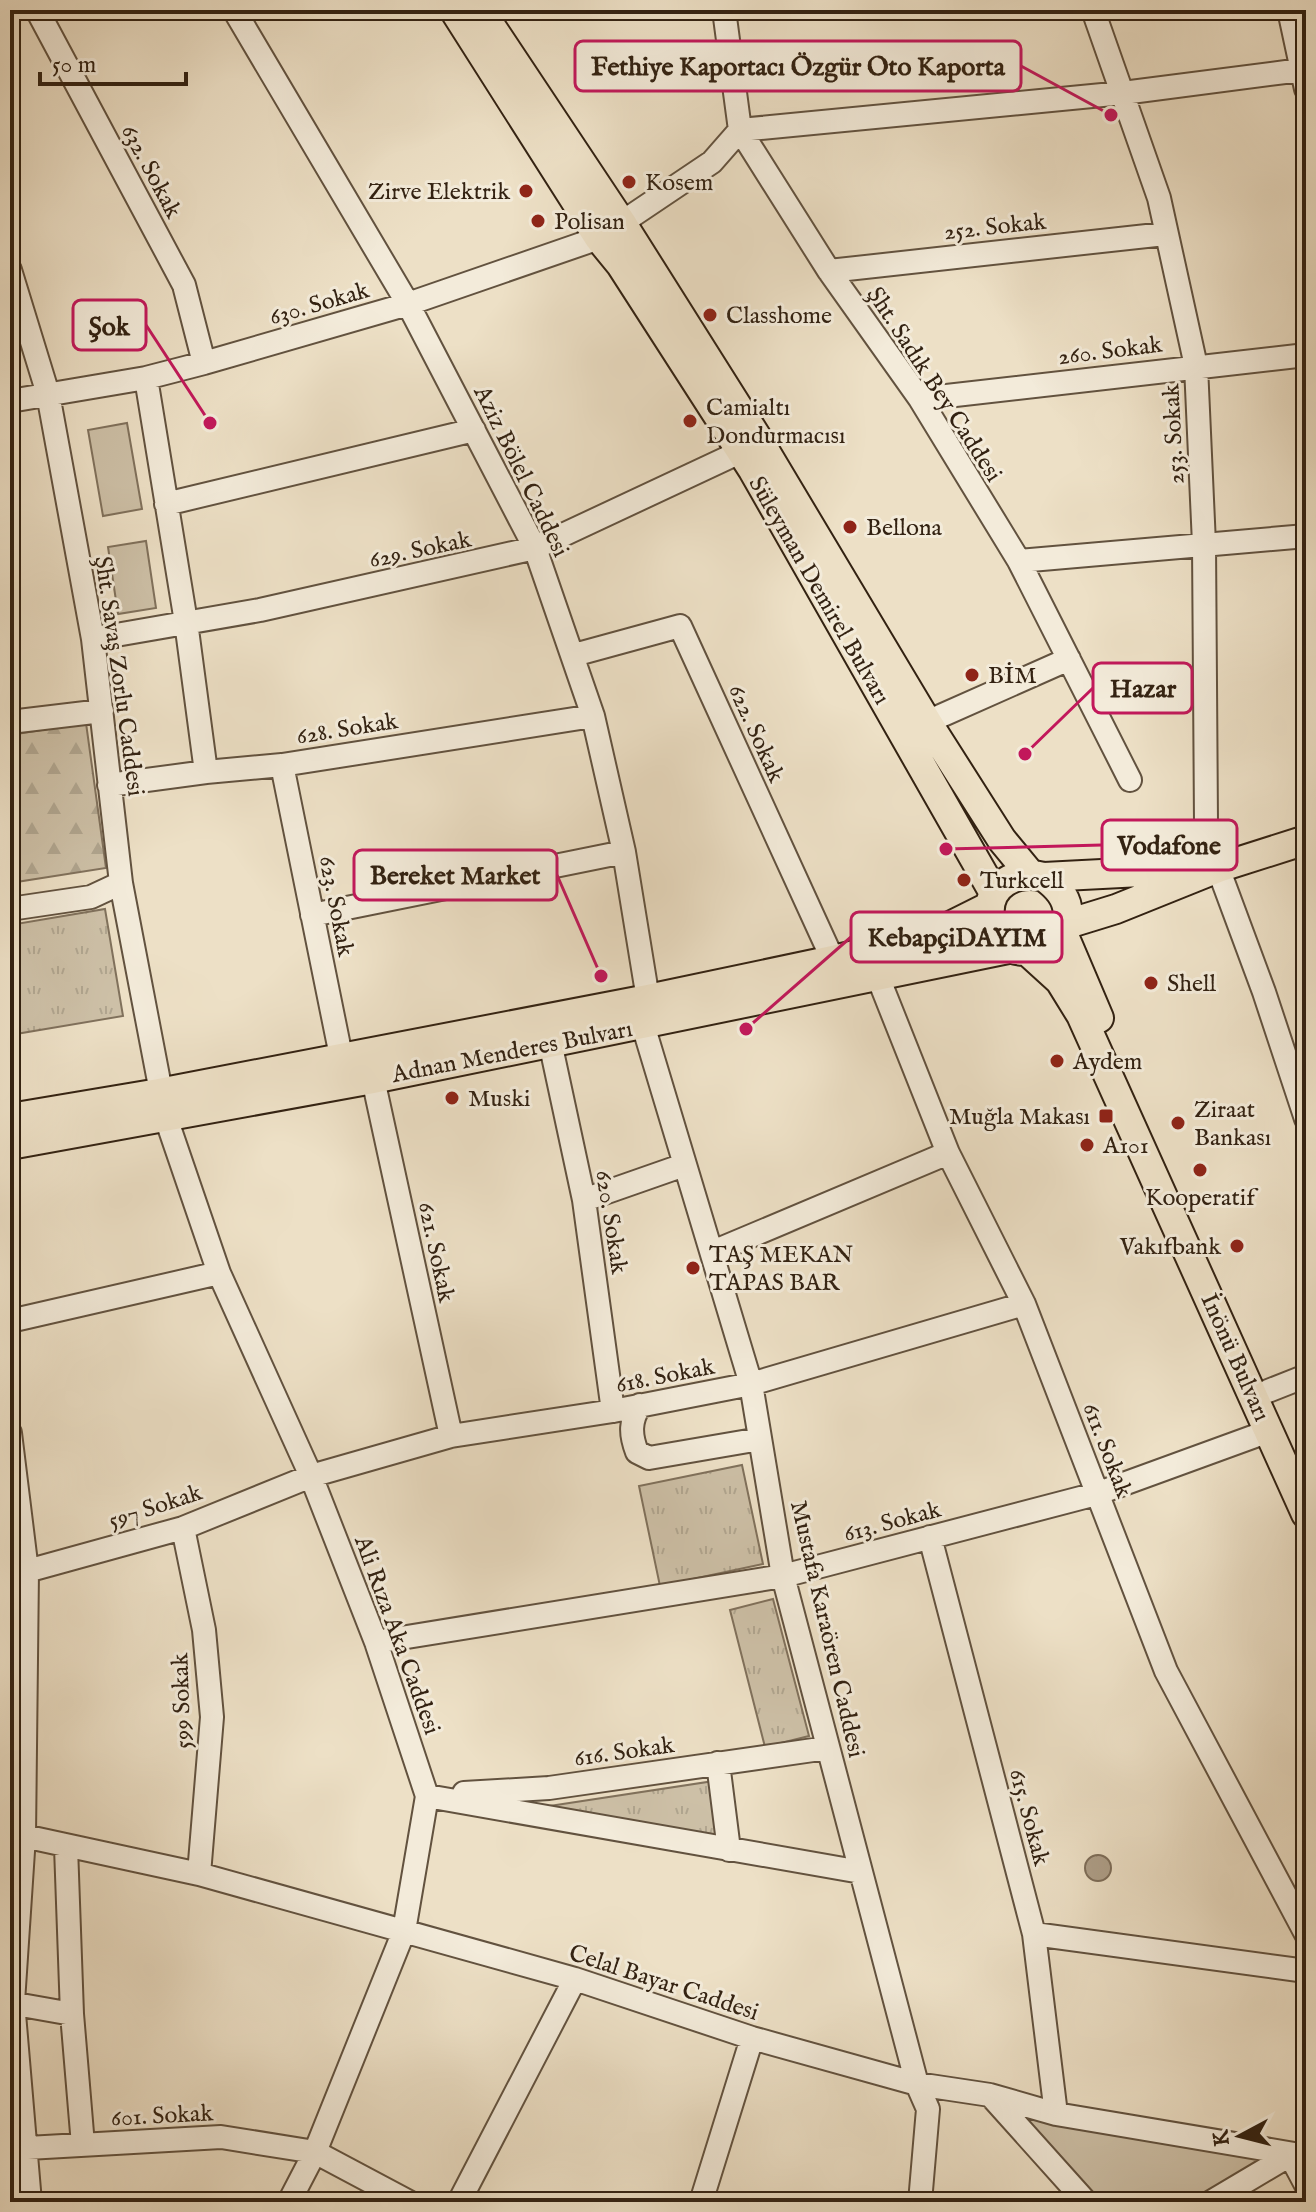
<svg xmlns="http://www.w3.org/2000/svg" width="1316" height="2212" font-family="'IM FELL English',serif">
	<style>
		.grass { fill: url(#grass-tufts); stroke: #80715c; stroke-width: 2 }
		.forest { fill: url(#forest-firs); stroke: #80715c; stroke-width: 2 }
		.green { fill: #cdc0a7; stroke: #80715c; stroke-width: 2 }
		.water { fill: url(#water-ripples); stroke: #7d6d59; stroke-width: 2 }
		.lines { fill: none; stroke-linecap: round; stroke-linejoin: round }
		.minor-casing { stroke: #62523f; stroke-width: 26 }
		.major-casing { stroke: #332212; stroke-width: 32 }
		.minor { stroke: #f3ebda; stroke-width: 22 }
		.major { stroke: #ede0c6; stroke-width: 28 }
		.poi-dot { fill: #8f2418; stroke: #f3ebda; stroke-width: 3 }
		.labels { text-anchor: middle; stroke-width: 6; stroke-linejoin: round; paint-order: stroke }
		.street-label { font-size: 24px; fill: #332212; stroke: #f3ebda }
		.poi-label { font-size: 24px; fill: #332212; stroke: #f3ebda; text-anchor: start }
		.leader { fill: none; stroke: #c2185b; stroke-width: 3 }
		.callout-dot { fill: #c2185b; stroke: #f3ebda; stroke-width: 3 }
		.callout { fill: #f3ebda; stroke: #c2185b; stroke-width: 3 }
		.callout-label { font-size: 26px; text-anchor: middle; font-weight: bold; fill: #332212 }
	</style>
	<defs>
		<pattern id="grass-tufts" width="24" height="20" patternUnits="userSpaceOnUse" patternTransform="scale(2)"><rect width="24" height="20" fill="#cdc0a7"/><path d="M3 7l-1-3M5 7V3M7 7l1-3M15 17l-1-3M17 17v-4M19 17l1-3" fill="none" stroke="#b0a58f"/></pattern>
		<pattern id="forest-firs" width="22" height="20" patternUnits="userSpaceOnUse" patternTransform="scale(2)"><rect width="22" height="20" fill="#cdc0a7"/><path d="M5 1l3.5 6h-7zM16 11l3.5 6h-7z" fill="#b0a58f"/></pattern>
		<pattern id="water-ripples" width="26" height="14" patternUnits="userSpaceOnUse" patternTransform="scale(2)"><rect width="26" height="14" fill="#ae9f89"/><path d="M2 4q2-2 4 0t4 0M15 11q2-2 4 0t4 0" fill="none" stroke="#8e816f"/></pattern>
	</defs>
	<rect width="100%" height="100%" fill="#ede0c6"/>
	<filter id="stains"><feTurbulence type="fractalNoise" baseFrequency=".0025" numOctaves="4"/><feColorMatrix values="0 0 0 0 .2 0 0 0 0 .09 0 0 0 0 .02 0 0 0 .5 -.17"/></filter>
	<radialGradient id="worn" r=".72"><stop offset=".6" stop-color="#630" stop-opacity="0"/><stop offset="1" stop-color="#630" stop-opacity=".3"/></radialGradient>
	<path class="grass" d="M105 909 123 1016 10 1035V925Z
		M742 1465 763 1564 660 1586 639 1486Z
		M773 1599 809 1736 765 1747 730 1610Z
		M714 1781 720 1841 543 1807Z"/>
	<path class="forest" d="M86 723 106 868 10 883V735Z"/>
	<path class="green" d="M127 423 142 509 103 516 88 430Z
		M146 541 156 608 118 614 108 547Z
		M990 2095 1290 2155 1211 2202H1086Z"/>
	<path class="water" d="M1085 1868a13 13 0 1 1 26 0a13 13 0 1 1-26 0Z"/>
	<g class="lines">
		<defs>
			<path id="minor" d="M37 10 184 285 204 363
				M234 10 408 304 535 548 593 716 624 852 648 999
				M724 10 740 130 829 271 920 399 1019 561 1130 780
				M1093 10 1159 198 1196 366 1204 544 1206 822 1218 868 1264 992 1306 1119
				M1289 10 1306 89
				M740 130 1123 93 1301 70
				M10 270 48 394 93 639 121 883 166 1118 219 1273 311 1476 376 1642 427 1796 404 1931 315 2152 289 2202
				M829 271 1165 234
				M146 378 186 622 206 772
				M920 399 1306 355
				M10 401 146 378 204 363 408 304 599 238 712 162 740 130
				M166 504 474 430
				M1019 561 1306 536
				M93 639 260 610 535 548 740 452
				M574 655 680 626 833 960
				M10 722 102 711
				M927 722 1069 659
				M282 765 341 1056
				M109 785 206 772 282 765 593 716
				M10 909 91 897 121 883
				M312 915 624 852
				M878 977 948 1153 1024 1304 1166 1671 1306 1934
				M643 1025 751 1384 783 1576 917 2084 928 2109 920 2202
				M550 1042 584 1200 613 1411
				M373 1079 451 1436
				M584 1200 684 1165
				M713 1252 948 1153
				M10 1321 219 1273
				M1268 1391 1306 1376
				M640 1405C630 1421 630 1434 637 1452L649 1458 760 1439
				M10 1433 27 1571 24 1836 13 2002 30 2202
				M183 1528 204 1630 212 1717 199 1874
				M930 1537 1034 1934 1056 2114
				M10 1569 27 1571 183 1528 311 1476 451 1436 613 1411 751 1384 1024 1304
				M376 1642 783 1576 1096 1494 1269 1431
				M718 1763 729 1850
				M464 1793 549 1788 827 1748
				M427 1796 861 1872
				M10 1833 199 1874 575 1979 752 2038 917 2084 990 2095 1056 2114 1306 2156
				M66 1847 72 2014 83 2145
				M1034 1934 1306 1971
				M10 2003 72 2014
				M991 2096 1086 2202
				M10 2149 221 2137 315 2152 409 2202
				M459 2202 575 1979
				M701 2202 752 2038
				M1211 2202 1290 2155 1306 2185"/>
			<path id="major" d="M454 10 599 238 621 265 753 470 994 893
				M480 10 621 222 756 436 927 722 1002 840 1030 874
				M1044 877C1117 929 998 990 990 917 986 884 1017 870 1044 877L1218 868
				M1064 925 1116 909 1218 868 1306 840
				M1062 931 1099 1018
				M1027 951 1060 981 1081 1015 1306 1514
				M10 1118 159 1093 648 999 833 960 924 939 990 906
				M10 1145 373 1079 1013 948"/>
		</defs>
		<use href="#minor" class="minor-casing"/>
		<use href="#major" class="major-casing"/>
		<use href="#minor" class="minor"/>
		<use href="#major" class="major"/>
	</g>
	<g class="poi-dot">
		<circle cx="629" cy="182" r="8"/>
		<circle cx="526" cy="191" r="8"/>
		<circle cx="538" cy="221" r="8"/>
		<circle cx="710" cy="315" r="8"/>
		<circle cx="690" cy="421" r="8"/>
		<circle cx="850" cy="527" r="8"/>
		<circle cx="972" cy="675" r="8"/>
		<circle cx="964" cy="880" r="8"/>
		<circle cx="1151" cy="983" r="8"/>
		<circle cx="1057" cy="1061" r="8"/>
		<circle cx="452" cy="1098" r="8"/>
		<rect x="1098" y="1108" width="16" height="16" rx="4"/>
		<circle cx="1178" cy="1123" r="8"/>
		<circle cx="1087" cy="1145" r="8"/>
		<circle cx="1200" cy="1170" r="8"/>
		<circle cx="1237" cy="1246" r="8"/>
		<circle cx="693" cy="1268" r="8"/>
	</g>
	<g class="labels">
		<g class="street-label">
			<text transform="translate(152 171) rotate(62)" y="8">632. Sokak</text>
			<text transform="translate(995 226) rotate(-6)" y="8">252. Sokak</text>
			<text transform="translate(319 303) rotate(-16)" y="8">630. Sokak</text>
			<text transform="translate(1110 350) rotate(-7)" y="8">260. Sokak</text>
			<text transform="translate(935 384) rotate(57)" y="8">Şht. Sadık Bey Caddesi</text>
			<text transform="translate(1173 434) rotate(-93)" y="8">253. Sokak</text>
			<text transform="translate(522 471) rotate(64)" y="8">Aziz Bölel Caddesi</text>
			<text transform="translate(420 549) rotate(-12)" y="8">629. Sokak</text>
			<text transform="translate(820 590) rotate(60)" y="8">Süleyman Demirel Bulvarı</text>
			<text transform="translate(120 676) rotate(82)" y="8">Şht. Savaş Zorlu Caddesi</text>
			<text transform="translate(347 728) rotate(-9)" y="8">628. Sokak</text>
			<text transform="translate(757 733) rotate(66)" y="8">622. Sokak</text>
			<text transform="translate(337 906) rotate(79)" y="8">623. Sokak</text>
			<text transform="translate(512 1051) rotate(-11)" y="8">Adnan Menderes Bulvarı</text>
			<text transform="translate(612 1222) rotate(81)" y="8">620. Sokak</text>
			<text transform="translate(437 1252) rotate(78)" y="8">621. Sokak</text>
			<text transform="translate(1236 1357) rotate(66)" y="8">İnönü Bulvarı</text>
			<text transform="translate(665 1375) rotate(-11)" y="8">618. Sokak</text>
			<text transform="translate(1108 1450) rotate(69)" y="8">611. Sokak</text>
			<text transform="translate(155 1506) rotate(-18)" y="8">597 Sokak</text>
			<text transform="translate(892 1521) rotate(-15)" y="8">613. Sokak</text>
			<text transform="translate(828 1629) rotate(77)" y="8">Mustafa Karaören Caddesi</text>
			<text transform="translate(398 1635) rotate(70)" y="8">Ali Rıza Aka Caddesi</text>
			<text transform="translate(181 1701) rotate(-92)" y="8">599 Sokak</text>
			<text transform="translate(624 1751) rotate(-8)" y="8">616. Sokak</text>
			<text transform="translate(1030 1817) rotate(75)" y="8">615. Sokak</text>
			<text transform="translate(664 1982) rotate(18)" y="8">Celal Bayar Caddesi</text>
			<text transform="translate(162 2115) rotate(-3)" y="8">601. Sokak</text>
		</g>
		<g class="poi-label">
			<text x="645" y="190">Kosem</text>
			<text x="510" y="199" text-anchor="end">Zirve Elektrik</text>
			<text x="554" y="229">Polisan</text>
			<text x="726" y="323">Classhome</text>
			<text x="706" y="415">Camialtı<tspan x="706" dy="28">Dondurmacısı</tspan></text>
			<text x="866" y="535">Bellona</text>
			<text x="988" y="683">BİM</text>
			<text x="980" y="888">Turkcell</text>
			<text x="1167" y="991">Shell</text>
			<text x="1073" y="1069">Aydem</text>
			<text x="468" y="1106">Muski</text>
			<text x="1194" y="1117">Ziraat<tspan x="1194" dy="28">Bankası</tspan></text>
			<text x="1090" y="1124" text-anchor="end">Muğla Makası</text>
			<text x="1103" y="1153">A101</text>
			<text x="1200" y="1205" text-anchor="middle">Kooperatif</text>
			<text x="1221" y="1254" text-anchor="end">Vakıfbank</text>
			<text x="709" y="1262">TAŞ MEKAN<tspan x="709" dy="28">TAPAS BAR</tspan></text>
		</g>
	</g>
	<path class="leader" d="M1111 115L1021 66M210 423L146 325M1025 754L1093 688M946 849L1102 845M601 976L557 875M746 1029L851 937"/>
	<g class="callout-dot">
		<circle cx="1111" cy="115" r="8"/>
		<circle cx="210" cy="423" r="8"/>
		<circle cx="1025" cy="754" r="8"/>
		<circle cx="946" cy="849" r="8"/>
		<circle cx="601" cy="976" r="8"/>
		<circle cx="746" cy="1029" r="8"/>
	</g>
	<g class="callout">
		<rect x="575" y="41" width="446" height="50" rx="8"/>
		<rect x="73" y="300" width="73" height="50" rx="8"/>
		<rect x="1093" y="663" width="99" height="50" rx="8"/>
		<rect x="1102" y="820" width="135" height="50" rx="8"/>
		<rect x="354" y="850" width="203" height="50" rx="8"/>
		<rect x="851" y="912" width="211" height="50" rx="8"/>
	</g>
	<g class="callout-label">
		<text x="798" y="75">Fethiye Kaportacı Özgür Oto Kaporta</text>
		<text x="109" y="335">Şok</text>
		<text x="1143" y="697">Hazar</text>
		<text x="1169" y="854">Vodafone</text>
		<text x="455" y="884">Bereket Market</text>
		<text x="957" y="946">KebapçiDAYIM</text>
	</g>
	<rect width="1316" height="2212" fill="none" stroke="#ede0c6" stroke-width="40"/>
	<rect x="12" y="12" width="1292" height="2188" fill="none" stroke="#332212" stroke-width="4"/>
	<rect x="20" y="20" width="1276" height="2172" fill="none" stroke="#332212" stroke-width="2"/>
	<g transform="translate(1240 2136) rotate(263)" stroke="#f3ebda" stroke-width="6" paint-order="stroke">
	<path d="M0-6L14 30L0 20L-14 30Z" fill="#332212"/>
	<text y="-12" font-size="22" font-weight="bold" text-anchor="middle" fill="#332212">K</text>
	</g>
	<path d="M40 72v12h146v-12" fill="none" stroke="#332212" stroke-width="4"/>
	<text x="52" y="72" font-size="24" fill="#332212" stroke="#f3ebda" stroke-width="6" paint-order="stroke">50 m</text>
	<rect width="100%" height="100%" filter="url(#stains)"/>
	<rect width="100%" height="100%" fill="url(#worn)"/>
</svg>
